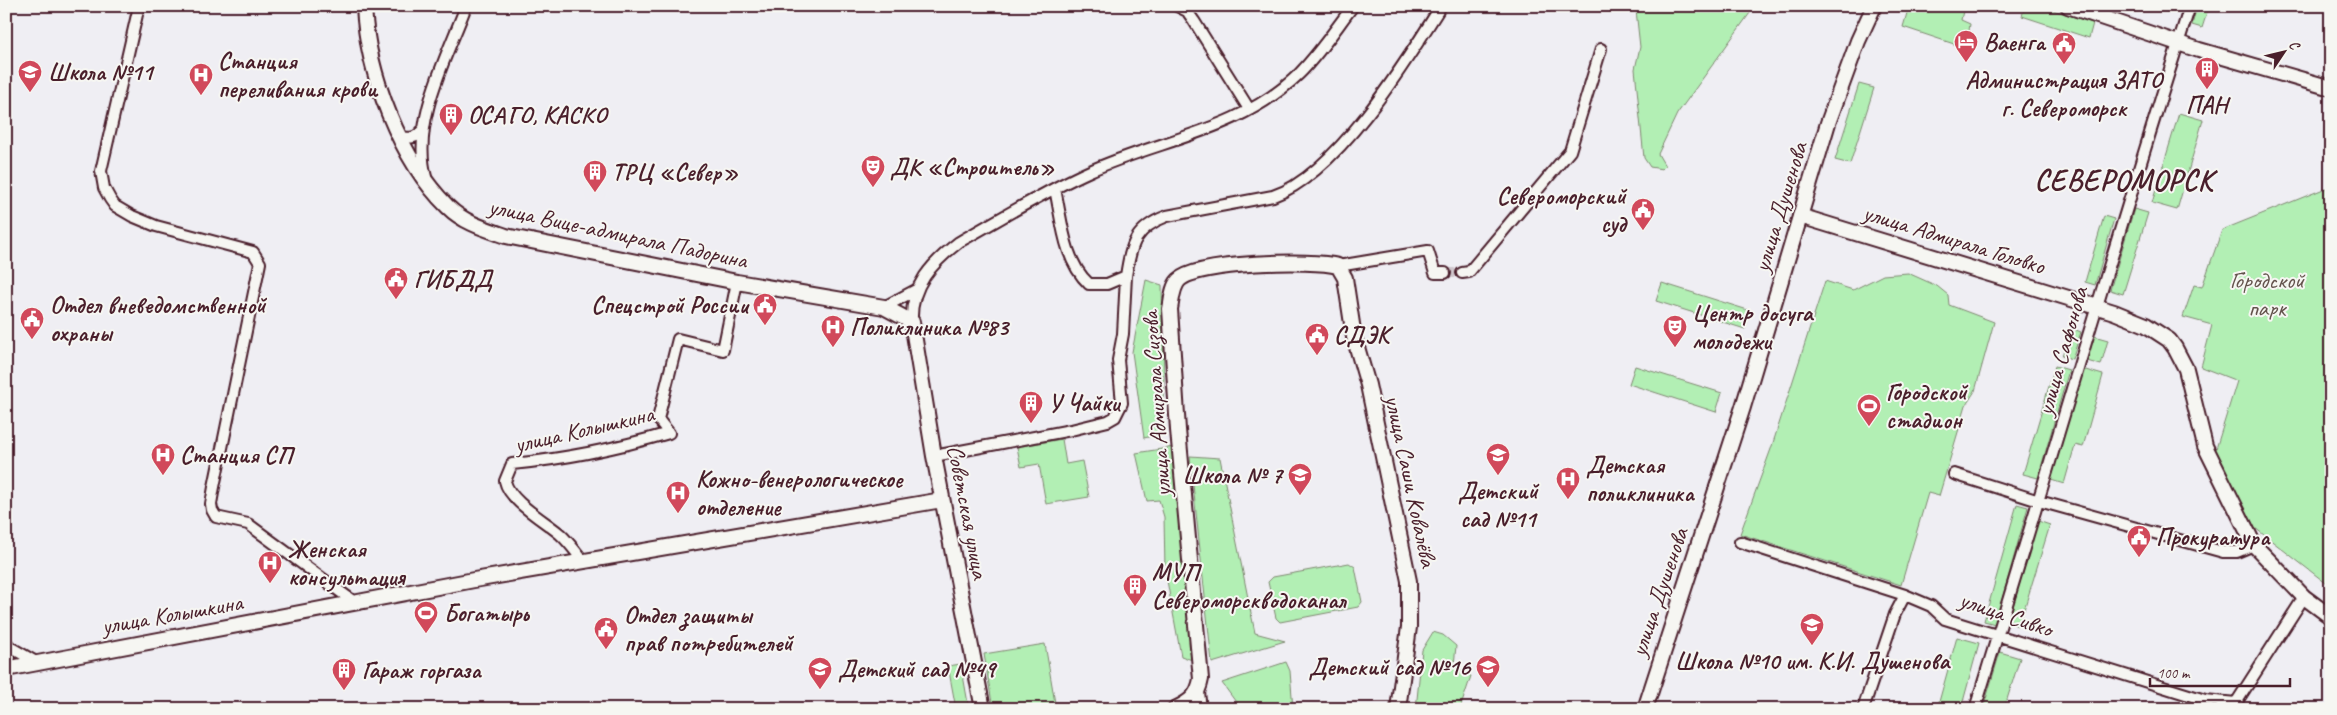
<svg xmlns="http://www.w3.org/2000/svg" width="2337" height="715" font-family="Caveat,sans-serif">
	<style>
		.green { fill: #b2efb4; stroke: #7e8770 }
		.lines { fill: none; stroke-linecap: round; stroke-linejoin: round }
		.street-tunnel { stroke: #cec5cb; stroke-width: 10; stroke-dasharray: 10 5; stroke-linecap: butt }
		.street-casing { stroke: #4a1f2b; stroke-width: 14 }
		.secondary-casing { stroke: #4a1f2b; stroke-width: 18 }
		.street { stroke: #f6f6f2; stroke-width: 10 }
		.secondary { stroke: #f6f6f2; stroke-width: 14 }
		.labels { text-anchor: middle; stroke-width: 4; stroke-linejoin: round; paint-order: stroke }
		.poi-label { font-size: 24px; font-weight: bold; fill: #4a1f2b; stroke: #f6f6f2; text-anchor: start }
		.street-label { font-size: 24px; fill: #4a1f2b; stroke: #f6f6f2 }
		.park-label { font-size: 24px; fill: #64534d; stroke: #f6f6f2 }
		.district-label { font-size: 29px; font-weight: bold; letter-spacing: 1px; fill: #4a1f2b; stroke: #f6f6f2 }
	</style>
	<rect width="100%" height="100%" fill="#efeef3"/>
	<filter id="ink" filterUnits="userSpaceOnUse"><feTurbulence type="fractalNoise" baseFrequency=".02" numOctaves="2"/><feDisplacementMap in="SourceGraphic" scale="10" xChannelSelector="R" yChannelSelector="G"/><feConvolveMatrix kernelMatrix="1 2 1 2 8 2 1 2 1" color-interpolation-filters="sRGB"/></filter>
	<g filter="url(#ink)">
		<path class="green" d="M1621 6H1755L1677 114 1658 154 1665 166 1662 169 1650 167 1644 158 1635 69 1640 47 1636 10Z
			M1909 6H1969L1963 11 1961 20 1970 24 1967 44 1963 47 1903 27Z
			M2025 6H2041L2093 23 2089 38 2022 16Z
			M2197 6H2209L2202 28 2192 25Z
			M1859 84 1874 88 1850 164 1835 160Z
			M2179 113 2203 120 2177 210 2152 203Z
			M2331 186V587L2255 528 2215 452 2237 381 2201 367 2212 325 2183 317 2194 285 2202 287 2222 230Z
			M2134 209 2148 213 2123 294 2110 290Z
			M2104 216 2114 219 2095 285 2085 282Z
			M1908 273 1937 286 1948 295 1949 305 1994 322 1975 391 1966 405 1939 496 1928 493 1901 585 1740 534 1771 449 1825 281 1853 290 1883 275Z
			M1146 280 1162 285 1164 379 1161 434 1144 438 1132 352Z
			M1662 283 1751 311 1745 329 1656 301Z
			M2071 328 2081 332 2072 359 2062 356Z
			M2094 336 2108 340 2101 365 2087 361Z
			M1635 366 1722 393 1716 412 1629 384Z
			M2055 366 2069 370 2038 478 2023 474Z
			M2082 369 2103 375 2083 447 2075 445 2064 484 2051 480Z
			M1062 439 1066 464 1082 461 1089 497 1046 504 1039 464 1021 467 1017 447Z
			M1174 447 1192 660 1181 656 1165 570 1164 517 1159 500 1147 501 1136 453Z
			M1190 456 1220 458 1255 633 1285 641 1212 663Z
			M2017 504 2028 507 1995 624 1984 621Z
			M2038 521 2050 525 2019 626 2008 623Z
			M1349 563 1355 567 1362 602 1358 607 1280 622 1276 618 1268 582 1273 577Z
			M1433 632 1443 635 1456 646 1454 665 1471 676 1460 709H1416L1422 650Z
			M1957 637 1979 643 1961 709H1937Z
			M1045 644 1056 709H993L984 654Z
			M2000 652 2020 658 2004 709H1983Z
			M1286 662 1290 671 1293 709H1241L1222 683Z
			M961 664 969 709H956L948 666Z"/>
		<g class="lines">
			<path class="street-tunnel" d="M1445 273H1462"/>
			<defs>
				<path id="street" d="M139 6 101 171 104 188 110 199 115 206 132 216 156 226 253 252 260 263 214 487 211 504 212 510 216 517 248 524 357 604
					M1177 6 1187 11 1194 21 1249 109
					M398 136C411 139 416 139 424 128
					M426 177C411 122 447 57 466 6
					M1055 189C1062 221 1064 261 1089 284H1107L1126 276C1131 244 1135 228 1167 216L1273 196C1336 175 1406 62 1441 6
					M1338 266 1428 251 1435 273H1445
					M1462 273 1469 272 1570 151 1601 49
					M884 307 916 290
					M912 322C910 286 932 263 959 242 1002 218 1045 191 1090 171 1160 139 1239 132 1299 74 1319 54 1336 28 1353 6
					M934 456 1071 430 1108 421 1115 417 1122 403 1118 360 1123 334 1126 276
					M1954 474 2039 501 2223 552H2237L2254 545
					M1740 542 1905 595 1931 606 1945 619 2205 700 2236 703 2304 597
					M583 561C576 552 569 542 560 534 545 521 509 501 505 481L512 464C565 459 618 448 669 433L658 419 678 339 723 350 737 282
					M6 642 10 647 36 662
					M1199 692 1201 709
					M1863 709 1895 614 1905 595
					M1975 709C2047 475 2115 240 2190 6"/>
				<path id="secondary" d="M364 6C367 73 400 160 448 207 464 223 486 229 506 236L737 282 884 307 912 322 934 456 983 709
					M2068 6 2199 50 2331 88
					M1800 216 2114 312 2146 325 2169 340 2175 348 2186 369 2205 446 2254 545 2304 597 2331 617
					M6 669 474 580 942 500
					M1175 709C1190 702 1198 696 1201 679L1178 430 1170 309C1172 300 1172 287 1179 280 1197 262 1313 259 1338 266L1345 278 1354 337 1368 385 1409 581V627L1398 709
					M1645 709 1743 407 1828 123 1858 41 1874 6"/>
			</defs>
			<use href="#street" class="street-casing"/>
			<use href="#secondary" class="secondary-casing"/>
			<use href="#street" class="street"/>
			<use href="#secondary" class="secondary"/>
		</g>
	</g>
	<defs>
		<symbol id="hotel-pin" viewBox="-11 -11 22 30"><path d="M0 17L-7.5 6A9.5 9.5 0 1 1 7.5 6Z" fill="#d1495b" stroke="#f6f6f2"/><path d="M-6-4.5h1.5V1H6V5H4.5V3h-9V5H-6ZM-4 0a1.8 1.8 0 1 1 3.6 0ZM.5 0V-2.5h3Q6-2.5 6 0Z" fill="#fff"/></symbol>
		<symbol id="civic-pin" viewBox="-11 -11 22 30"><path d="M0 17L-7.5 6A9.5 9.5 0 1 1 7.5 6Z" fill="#d1495b" stroke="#f6f6f2"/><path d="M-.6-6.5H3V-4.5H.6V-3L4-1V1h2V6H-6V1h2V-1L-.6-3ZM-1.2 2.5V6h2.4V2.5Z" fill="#fff"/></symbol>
		<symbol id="building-pin" viewBox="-11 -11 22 30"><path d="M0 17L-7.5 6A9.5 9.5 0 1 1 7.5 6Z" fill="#d1495b" stroke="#f6f6f2"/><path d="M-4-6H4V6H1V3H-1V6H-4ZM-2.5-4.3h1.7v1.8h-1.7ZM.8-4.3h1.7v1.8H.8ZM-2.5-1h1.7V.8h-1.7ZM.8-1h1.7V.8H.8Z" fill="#fff"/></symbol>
		<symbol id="school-pin" viewBox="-11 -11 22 30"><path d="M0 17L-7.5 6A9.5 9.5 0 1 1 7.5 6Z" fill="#d1495b" stroke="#f6f6f2"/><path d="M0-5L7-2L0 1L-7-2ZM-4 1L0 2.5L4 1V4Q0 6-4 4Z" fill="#fff"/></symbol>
		<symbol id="hospital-pin" viewBox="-11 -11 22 30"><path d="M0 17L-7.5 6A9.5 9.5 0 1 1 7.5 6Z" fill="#d1495b" stroke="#f6f6f2"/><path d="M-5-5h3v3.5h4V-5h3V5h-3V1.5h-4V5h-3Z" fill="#fff"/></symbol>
		<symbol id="theatre-pin" viewBox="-11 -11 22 30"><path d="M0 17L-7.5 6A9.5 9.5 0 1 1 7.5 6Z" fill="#d1495b" stroke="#f6f6f2"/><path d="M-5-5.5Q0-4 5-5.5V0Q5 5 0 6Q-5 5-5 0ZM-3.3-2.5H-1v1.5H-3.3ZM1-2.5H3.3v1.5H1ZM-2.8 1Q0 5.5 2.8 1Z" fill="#fff"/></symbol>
		<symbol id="stadium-pin" viewBox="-11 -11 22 30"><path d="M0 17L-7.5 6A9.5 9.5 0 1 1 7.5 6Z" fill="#d1495b" stroke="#f6f6f2"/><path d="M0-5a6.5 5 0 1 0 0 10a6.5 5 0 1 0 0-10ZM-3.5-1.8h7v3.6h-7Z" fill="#fff"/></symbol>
	</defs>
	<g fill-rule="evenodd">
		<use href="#hotel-pin" x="1952" y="28" width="28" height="38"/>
		<use href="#civic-pin" x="2050" y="30" width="28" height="38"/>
		<use href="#building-pin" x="2193" y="55" width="28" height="38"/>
		<use href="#school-pin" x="16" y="58" width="28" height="38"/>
		<use href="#hospital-pin" x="187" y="61" width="28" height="38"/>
		<use href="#building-pin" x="437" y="101" width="28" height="38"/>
		<use href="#theatre-pin" x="859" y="153" width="28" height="38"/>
		<use href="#building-pin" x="581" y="158" width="28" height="38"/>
		<use href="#civic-pin" x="1629" y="196" width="28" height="38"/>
		<use href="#civic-pin" x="382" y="265" width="28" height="38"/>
		<use href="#civic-pin" x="751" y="291" width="28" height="38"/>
		<use href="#civic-pin" x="18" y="305" width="28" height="38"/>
		<use href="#hospital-pin" x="819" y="313" width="28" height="38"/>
		<use href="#theatre-pin" x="1661" y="313" width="28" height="38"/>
		<use href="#civic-pin" x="1303" y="321" width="28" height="38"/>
		<use href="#building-pin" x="1017" y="389" width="28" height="38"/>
		<use href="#stadium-pin" x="1855" y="392" width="28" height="38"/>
		<use href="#hospital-pin" x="149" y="441" width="28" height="38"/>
		<use href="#school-pin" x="1484" y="441" width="28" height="38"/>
		<use href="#school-pin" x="1286" y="461" width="28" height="38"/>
		<use href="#hospital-pin" x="1554" y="465" width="28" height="38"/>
		<use href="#hospital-pin" x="664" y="479" width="28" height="38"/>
		<use href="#civic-pin" x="2125" y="523" width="28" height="38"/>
		<use href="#hospital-pin" x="256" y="549" width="28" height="38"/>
		<use href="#building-pin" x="1121" y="572" width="28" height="38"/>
		<use href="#stadium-pin" x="412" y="599" width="28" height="38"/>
		<use href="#school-pin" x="1798" y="611" width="28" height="38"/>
		<use href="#civic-pin" x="592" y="615" width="28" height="38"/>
		<use href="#school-pin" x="1474" y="653" width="28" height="38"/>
		<use href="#school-pin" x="806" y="655" width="28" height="38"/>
		<use href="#building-pin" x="330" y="656" width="28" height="38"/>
	</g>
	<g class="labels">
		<g class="poi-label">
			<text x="1984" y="50">Ваенга</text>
			<text x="218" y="69">Станция<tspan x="218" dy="28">переливания крови</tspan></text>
			<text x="48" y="80">Школа №11</text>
			<text x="2064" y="88" text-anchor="middle">Администрация ЗАТО<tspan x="2064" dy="28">г. Североморск</tspan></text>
			<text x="2207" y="113" text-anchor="middle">ПАН</text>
			<text x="468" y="123">ОСАГО, КАСКО</text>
			<text x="890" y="175">ДК «Строитель»</text>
			<text x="612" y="180">ТРЦ «Север»</text>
			<text x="1626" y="204" text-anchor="end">Североморский<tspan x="1626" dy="28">суд</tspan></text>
			<text x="414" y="287">ГИБДД</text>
			<text x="50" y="313">Отдел вневедомственной<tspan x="50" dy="28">охраны</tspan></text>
			<text x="748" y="313" text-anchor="end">Спецстрой России</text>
			<text x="1692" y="321">Центр досуга<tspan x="1692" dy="28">молодежи</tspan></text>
			<text x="850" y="335">Поликлиника №83</text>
			<text x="1334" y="343">СДЭК</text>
			<text x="1886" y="400">Городской<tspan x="1886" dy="28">стадион</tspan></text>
			<text x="1048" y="411">У Чайки</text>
			<text x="180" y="463">Станция СП</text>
			<text x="1586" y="473">Детская<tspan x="1586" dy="28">поликлиника</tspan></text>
			<text x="1282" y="483" text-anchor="end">Школа № 7</text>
			<text x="696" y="487">Кожно-венерологическое<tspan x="696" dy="28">отделение</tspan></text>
			<text x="1498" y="499" text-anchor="middle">Детский<tspan x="1498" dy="28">сад №11</tspan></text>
			<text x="2156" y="545">Прокуратура</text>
			<text x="288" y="557">Женская<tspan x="288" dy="28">консультация</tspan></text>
			<text x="1152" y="580">МУП<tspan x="1152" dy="28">Североморскводоканал</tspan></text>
			<text x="444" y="621">Богатырь</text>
			<text x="624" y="623">Отдел защиты<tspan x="624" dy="28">прав потребителей</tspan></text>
			<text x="1812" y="669" text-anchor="middle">Школа №10 им. К.И. Душенова</text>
			<text x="1470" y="675" text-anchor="end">Детский сад №16</text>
			<text x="838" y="677">Детcкий сад №49</text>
			<text x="362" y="678">Гараж горгаза</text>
		</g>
		<g class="street-label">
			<text transform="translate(1780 207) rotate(-73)" y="8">улица Душенова</text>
			<text transform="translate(618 233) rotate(12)" y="8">улица Вице-адмирала Падорина</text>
			<text transform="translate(1954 239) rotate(17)" y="8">улица Адмирала Головко</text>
			<text transform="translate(2062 351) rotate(-74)" y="8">улица Сафонова</text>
			<text transform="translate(1156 404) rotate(-94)" y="8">улица Адмирала Сизова</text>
			<text transform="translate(584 429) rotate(-13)" y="8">улица Колышкина</text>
			<text transform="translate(1411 481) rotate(78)" y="8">улица Саши Ковалёва</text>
			<text transform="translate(968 512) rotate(79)" y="8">Советская улица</text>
			<text transform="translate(1659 592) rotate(-71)" y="8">улица Душенова</text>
			<text transform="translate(172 614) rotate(-10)" y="8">улица Колышкина</text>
			<text transform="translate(2006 614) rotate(19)" y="8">улица Сивко</text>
		</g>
		<g class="park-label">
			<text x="2267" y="288">Городской<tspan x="2267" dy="28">парк</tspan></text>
		</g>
		<g class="district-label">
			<text x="2124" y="190">СЕВЕРОМОРСК</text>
		</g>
	</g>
	<rect width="2337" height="715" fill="none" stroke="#f6f6f2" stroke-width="25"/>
	<rect x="12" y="12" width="2312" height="690" fill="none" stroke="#4a1f2b" stroke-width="2" filter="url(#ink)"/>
	<g transform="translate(2284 52) rotate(55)" stroke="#f6f6f2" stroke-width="4" paint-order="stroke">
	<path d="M0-4L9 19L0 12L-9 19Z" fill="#4a1f2b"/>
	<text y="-8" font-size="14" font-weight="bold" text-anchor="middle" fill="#4a1f2b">С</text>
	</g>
	<path d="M2150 678v8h140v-8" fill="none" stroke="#4a1f2b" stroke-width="2.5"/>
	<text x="2157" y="678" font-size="15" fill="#4a1f2b" stroke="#f6f6f2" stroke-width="4" paint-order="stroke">100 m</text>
</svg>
